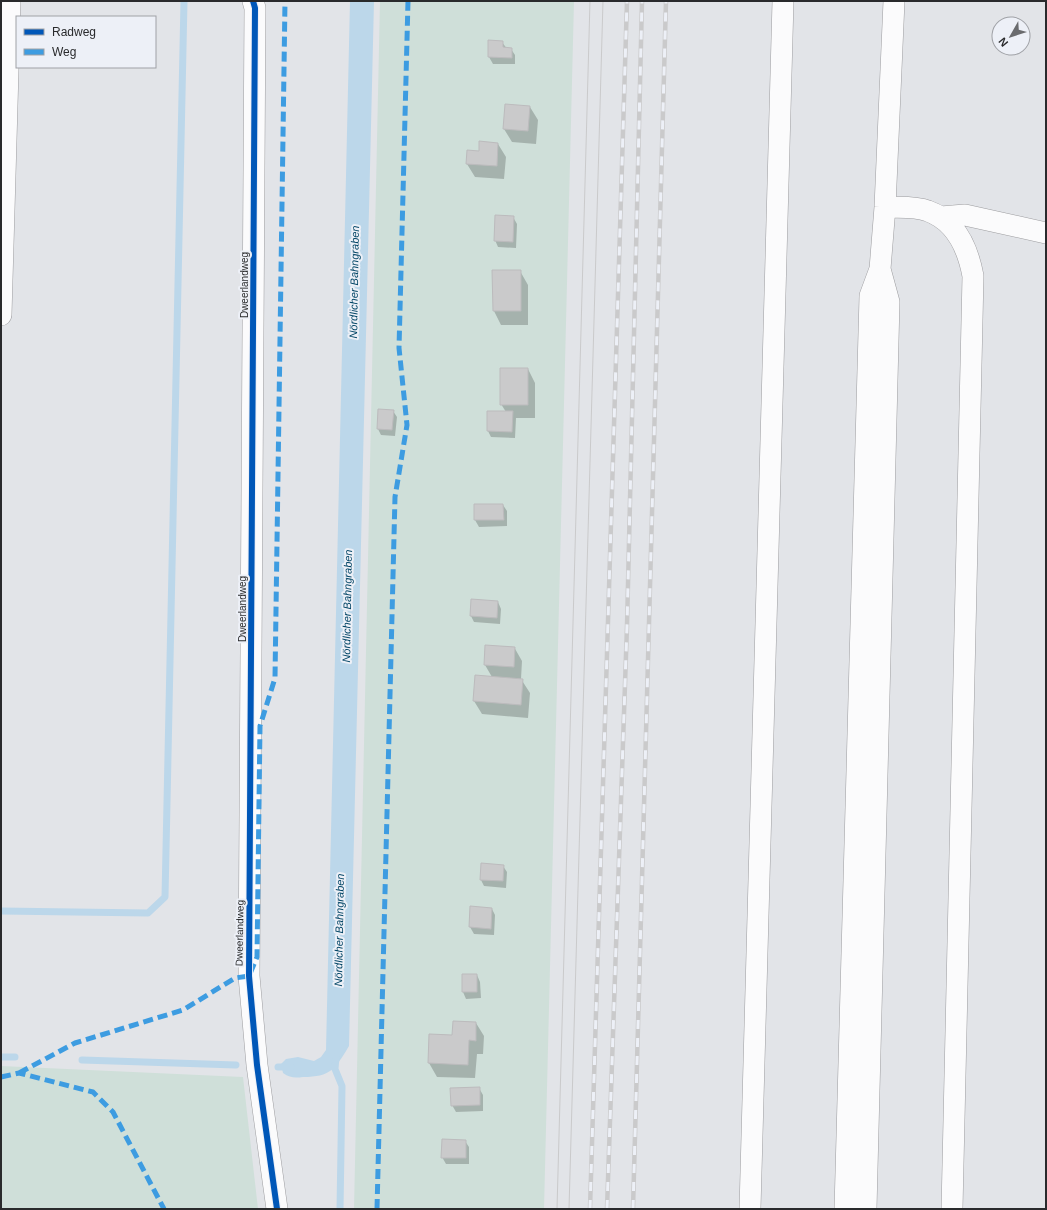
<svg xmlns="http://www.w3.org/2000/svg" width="1047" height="1210" font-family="Helvetica,sans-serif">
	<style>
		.green { fill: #cfdfd9 }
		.water { fill: #bcd7ea }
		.shadow { fill: #0003 }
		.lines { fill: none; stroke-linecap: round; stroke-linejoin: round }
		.stream { stroke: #bcd7ea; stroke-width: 7 }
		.building { fill: #cacacb; stroke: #bcbbbd }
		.minor-casing { stroke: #9c9c9f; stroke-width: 22 }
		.minor { stroke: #fbfbfc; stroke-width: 21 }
		.tram { stroke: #cacacb; stroke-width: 1 }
		.rail-casing { stroke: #cacacb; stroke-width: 4.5 }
		.rail { stroke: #edf0f7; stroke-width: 3; stroke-dasharray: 9; stroke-linecap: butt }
		.quiet { stroke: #3d9ce1; stroke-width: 5; stroke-dasharray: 10 5; stroke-linecap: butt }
		.cycleway-casing { stroke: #edf0f7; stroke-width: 8 }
		.cycleway { stroke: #0057b8; stroke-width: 6 }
		.labels { text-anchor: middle; stroke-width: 4; stroke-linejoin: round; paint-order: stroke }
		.street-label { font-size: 10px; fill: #292a2c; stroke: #edf0f7 }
		.water-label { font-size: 11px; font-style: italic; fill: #004465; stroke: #edf0f7 }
	</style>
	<rect width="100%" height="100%" fill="#e2e4e8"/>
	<path class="green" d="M380 1H574L544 1209H354Z
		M1 1066 243 1077 258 1209H1Z"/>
	<path class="water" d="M350 1H374L349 1046C335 1069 331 1077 303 1077 295 1078 290 1078 283 1073L281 1064 286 1059 298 1057 314 1061 321 1057 326 1050Z"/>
	<path class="shadow" d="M489 41 502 42 507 49H511L515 55V64H493L489 57Z
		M530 107 538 120 536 144 512 142 504 129Z
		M498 144 506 157 504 179 475 177 467 164 479 152Z
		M513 217 517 224 516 248 498 247 495 240Z
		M493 271H520L528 285V325H501L494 311Z
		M528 369 535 383V418H516L515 438 491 437 488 431 506 412 501 404Z
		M393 411 397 417 395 436 381 435 378 429Z
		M475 505H503L507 511V526L479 527 475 520Z
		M498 602 501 609 500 624 474 622 471 616Z
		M486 646 514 647 522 661 521 679 530 693 528 718 482 714 474 701 492 677 485 665Z
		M503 866 507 872 506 888 484 886 481 880Z
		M492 909 495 915 494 935 474 934 470 927Z
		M463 975H477L480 982 481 998 466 999 463 992Z
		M476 1023 484 1036 483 1054H477L475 1078 437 1077 429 1063 430 1035 453 1036Z
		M479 1088 483 1095V1111L456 1112 452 1105Z
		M465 1141 469 1147V1164H446L442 1157Z"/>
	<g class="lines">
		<path class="stream" d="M1 911 148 913 165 897 184 1
			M1 1057H15
			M336 1057 335 1069 342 1086 340 1209
			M82 1060 236 1065
			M278 1067H291"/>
	</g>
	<path class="building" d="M488 40 503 41V47L512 48V58L488 57Z
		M505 104 530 106 528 131 503 129Z
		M479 141 498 143 497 166 466 164 467 150 479 151Z
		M495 215 514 216 513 242 494 241Z
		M492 270H521V311H493Z
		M500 368H528V405H500Z
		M378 409 394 410 392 430 377 429Z
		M487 411H513L512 432 487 431Z
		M474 504H503L504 520H474Z
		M471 599 498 601 497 618 470 616Z
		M485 645 515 647 514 667 484 665Z
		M475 675 523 679 521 705 473 701Z
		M481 863 504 865 503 881 480 880Z
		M470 906 492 908 491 929 469 927Z
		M462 974H477V992H462Z
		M453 1021 476 1022V1041L469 1040 468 1065 428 1063 429 1034 452 1035Z
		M480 1087V1105L451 1106 450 1088Z
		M442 1139 466 1140V1158H441Z"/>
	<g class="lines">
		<defs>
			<path id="minor" d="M253 1 255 8 249 976 257 1065 277 1209
				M885 207C898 208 915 206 928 211 956 221 968 249 973 276L952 1209
				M941 217 965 215 1046 233
				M1 315 10 1
				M750 1209 783 1
				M845 1209 870 296 880 269
				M866 1209 889 302 880 269 885 207 894 1"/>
		</defs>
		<use href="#minor" class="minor-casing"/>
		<use href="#minor" class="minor"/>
		<path class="tram" d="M557 1209 590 1
			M569 1209 603 1"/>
		<defs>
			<path id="rail" d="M590 1209 627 1
				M607 1209 627 626 642 1
				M633 1209 666 1"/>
		</defs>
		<use href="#rail" class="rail-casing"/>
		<use href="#rail" class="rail"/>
		<path class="quiet" d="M19 1073 75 1043 183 1010 235 978 249 976 257 957 260 726 275 678 285 1
			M1 1077 19 1073 93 1092 113 1112 164 1209
			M377 1209 395 497 407 425 399 348 408 1"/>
		<defs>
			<path id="cycleway" d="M253 1 255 8 249 976 257 1065 277 1209"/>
		</defs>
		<use href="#cycleway" class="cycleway-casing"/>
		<use href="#cycleway" class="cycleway"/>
	</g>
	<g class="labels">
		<g class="street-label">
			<text transform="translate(244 285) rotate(-90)" y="4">Dweerlandweg</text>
			<text transform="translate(242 609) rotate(-90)" y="4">Dweerlandweg</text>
			<text transform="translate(239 933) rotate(-89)" y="4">Dweerlandweg</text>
		</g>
		<g class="water-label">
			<text transform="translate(354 282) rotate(-89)" y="4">Nördlicher Bahngraben</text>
			<text transform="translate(347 606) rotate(-89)" y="4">Nördlicher Bahngraben</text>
			<text transform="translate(339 930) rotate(-89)" y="4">Nördlicher Bahngraben</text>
		</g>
	</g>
	<rect width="1047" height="1210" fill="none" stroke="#292a2c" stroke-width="4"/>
	<rect x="16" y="16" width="140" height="52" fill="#edf0f7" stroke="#9fa1a6"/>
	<rect x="24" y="29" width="20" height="6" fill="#0057b8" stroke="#9fa1a6"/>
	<text x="52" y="36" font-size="12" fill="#292a2c">Radweg</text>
	<rect x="24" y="49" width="20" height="6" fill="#3d9ce1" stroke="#9fa1a6"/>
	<text x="52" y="56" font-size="12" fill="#292a2c">Weg</text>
	<g transform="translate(1011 36) rotate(231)"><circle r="19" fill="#edf0f7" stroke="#9fa1a6"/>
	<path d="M0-3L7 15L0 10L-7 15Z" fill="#6a6b6e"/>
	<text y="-6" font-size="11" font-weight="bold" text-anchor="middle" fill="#292a2c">N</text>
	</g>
</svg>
